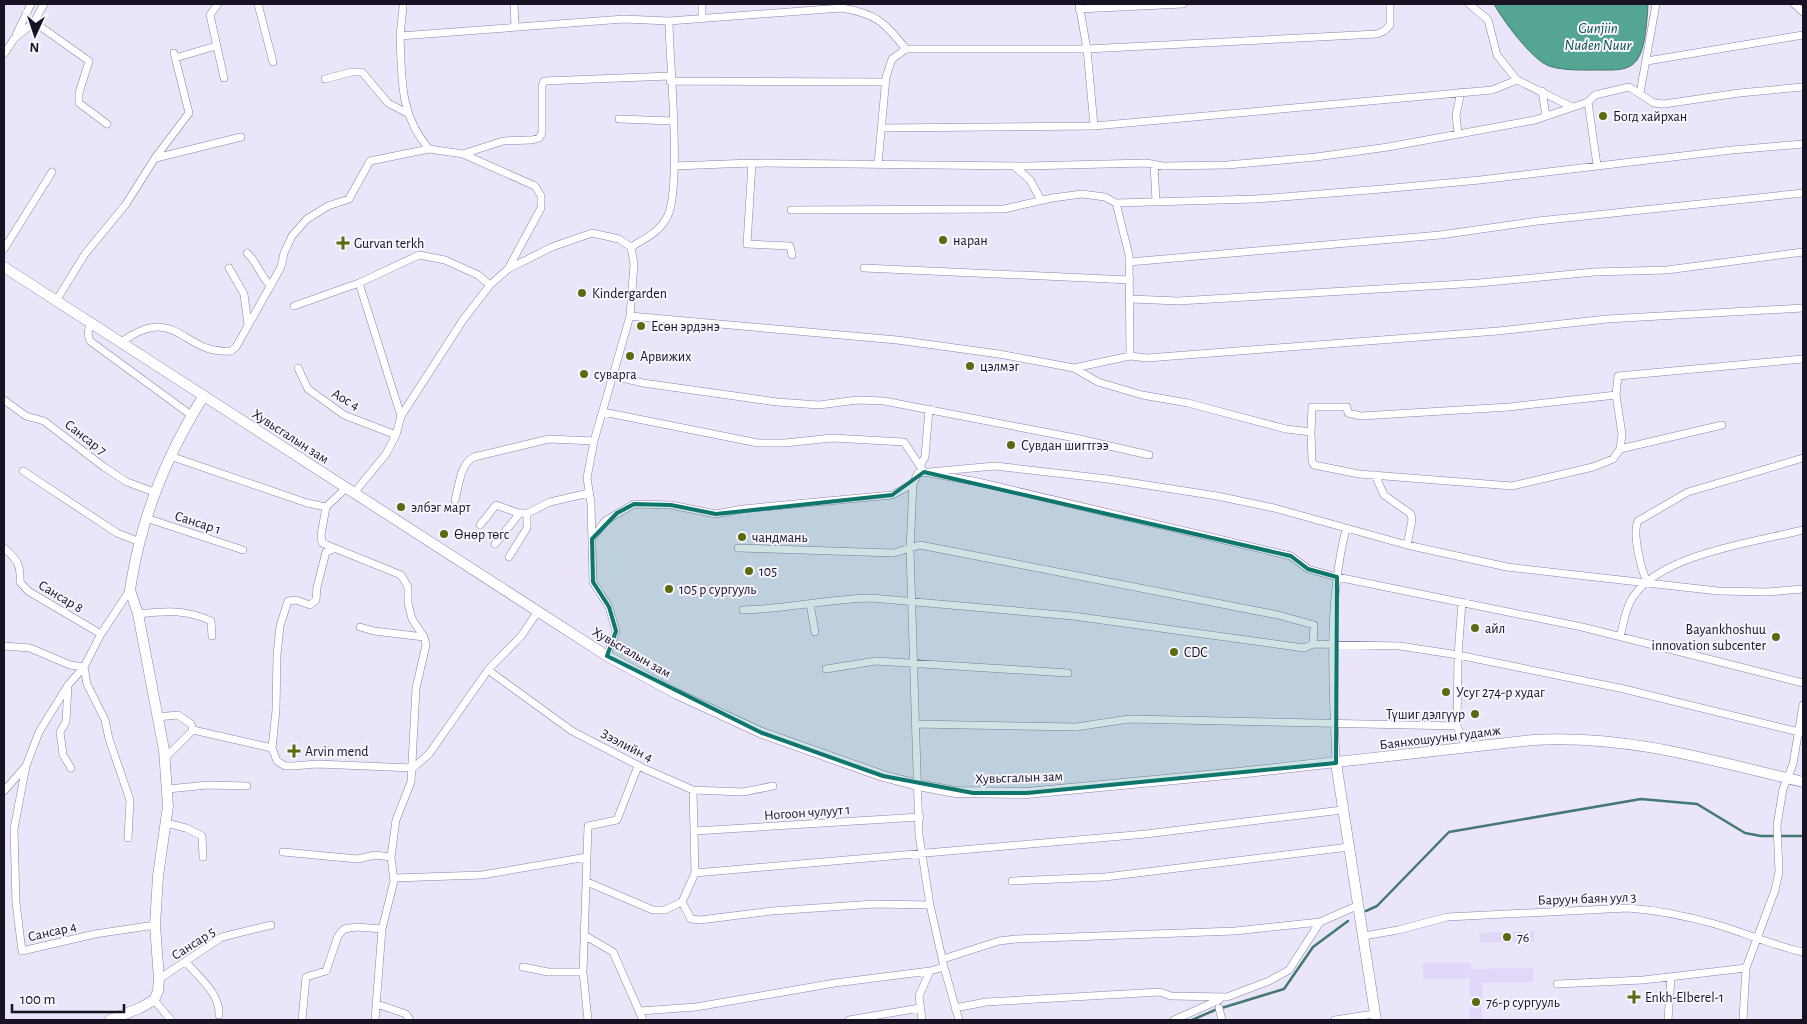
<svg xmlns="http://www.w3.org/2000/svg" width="1807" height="1024" font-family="'Alegreya Sans',sans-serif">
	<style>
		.built { fill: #e0d7f9 }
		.water { fill: #55a593; stroke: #437971 }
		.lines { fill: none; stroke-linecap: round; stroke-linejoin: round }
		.stream { stroke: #437971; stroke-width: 2.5 }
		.street-casing { stroke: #8e81ad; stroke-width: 8 }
		.secondary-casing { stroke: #8e81ad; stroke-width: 11 }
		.street { stroke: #fff; stroke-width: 7 }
		.secondary { stroke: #fff; stroke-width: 10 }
		.marked { fill: #0f766e; fill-opacity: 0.2; stroke: #0f766e; stroke-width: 4; stroke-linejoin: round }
		.poi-dot { fill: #5d6910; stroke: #f7f4fe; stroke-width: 2 }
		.labels { text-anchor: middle; stroke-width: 4; stroke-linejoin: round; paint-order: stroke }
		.poi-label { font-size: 14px; fill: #181223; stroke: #f7f4fe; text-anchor: start }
		.street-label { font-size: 14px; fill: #181223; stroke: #f7f4fe }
		.water-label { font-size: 15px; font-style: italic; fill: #064f43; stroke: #f7f4fe }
	</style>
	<rect width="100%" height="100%" fill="#eae5f9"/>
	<path class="built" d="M1534 931V942L1480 943 1479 933Z
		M1423 963H1471V969L1533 968V982L1482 983V1020H1470V979H1423Z"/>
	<path class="water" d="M1494 4H1648C1647 18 1646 48 1637 60 1629 71 1615 70 1602 70 1586 70 1564 71 1549 66 1532 60 1502 19 1494 4Z"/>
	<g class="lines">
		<path class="stream" d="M1366 911 1377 906 1449 832 1641 799 1697 804 1745 833 1761 836H1803
			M1192 1020 1215 1010 1284 989 1313 947 1348 921"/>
		<defs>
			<path id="street" d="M218 4 210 15 224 78
				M258 4 273 62
				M514 4 515 27
				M702 4V17
				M1079 4 1087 49 1094 126
				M1469 4 1488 20 1497 55 1517 80
				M1794 4 1803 12
				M1079 9 1183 4
				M34 22 89 61 79 93V103L107 124
				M16 35 31 4
				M400 36 403 7
				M4 54 14 39 34 22 44 4
				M175 58 216 46
				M1647 61 1803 35
				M325 79 352 72H362L388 103 407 113
				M670 81 885 82
				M1542 91 1546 116
				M1640 93 1656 4
				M1588 102 1597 165
				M619 119 673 121
				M881 128 1094 126 1492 90 1517 80 1572 107
				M1458 134 1456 115 1461 92
				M463 154 503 141 532 140 539 138 542 133V86L544 81 670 76
				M156 158 241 137
				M752 163 747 244 790 246 792 255
				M878 164 886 77 892 59 906 49
				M1154 164 1156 201
				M674 166 752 163 1027 166 1146 163 1163 166 1227 165 1316 157 1388 147 1535 120 1588 102 1595 95 1629 87 1654 103 1664 104 1739 93 1803 87
				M1014 166 1030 180 1041 200
				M791 210 1004 209 1052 198 1082 194 1105 197 1116 203 1256 199 1382 189 1480 180 1732 150 1803 144
				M631 247C644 239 658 233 666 219 683 194 669 57 669 21
				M4 249 52 172
				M247 253C259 264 260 277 271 286
				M1129 262 1440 235 1538 221 1803 193
				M229 268 244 294 248 325
				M864 268 1130 280
				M508 269 541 208V196L535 186 463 154 429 149C399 114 402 78 400 36L624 19 669 21 842 8C877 14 884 22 906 49H1087L1377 34 1384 31 1390 25V4
				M359 283 401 416
				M1131 299 1178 301 1479 283 1594 272 1667 270 1803 252
				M56 301 85 254 126 204 155 158 189 113 174 53
				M294 306 359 283 419 255 445 260 478 275 490 285
				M630 316 897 340 999 354 1074 368 1098 382 1142 395 1188 403 1286 429 1311 432 1312 407H1347L1348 413 1361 416 1509 407 1616 395 1618 376 1803 359
				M90 323 88 334 90 341 191 415
				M120 343C177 301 181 355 231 351L236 347 281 267 284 253 292 236 307 219 328 206 349 199 370 161 429 149
				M1130 356 1147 358 1498 331 1607 319 1803 308
				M298 368 308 389 344 415 396 435
				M1074 368 1130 356 1129 255 1116 203
				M614 376 643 383 777 402 819 405 857 400 884 401 1075 438 1149 455
				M1616 395 1622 434 1620 449
				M4 400 26 416 44 421 104 467 127 482 154 492
				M603 412 758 443H785L832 438 904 442 924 472 978 482 1291 556 1308 569 1337 577 1582 627 1803 683
				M1311 432 1312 461 1314 465 1359 474 1512 486 1593 467 1613 459 1620 449 1722 425
				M170 456 307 503 326 507
				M921 464 925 457 929 409
				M23 471 117 533 140 542
				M1375 475 1384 495 1411 514 1412 520 1407 545
				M346 488 326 507 321 535 322 543 401 575 408 587V603L412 619 424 637 426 645 416 688 411 782 396 820 391 857 394 881 382 929 375 1020
				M354 493 386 454 396 435 401 416 463 320 490 285 508 269 552 247 592 233 619 239 631 247 634 264 630 316 594 441 587 478 591 503 593 582 609 607 616 631 607 656
				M455 500C459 486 460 464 474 457L549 439 594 441
				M146 518 243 550
				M480 525 496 505 518 513H528L550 502 589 493
				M592 539 605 521 634 504 671 505 716 514 742 509 892 495 913 484
				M495 544 520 513
				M4 548C17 559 21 565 20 582L28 591 101 634
				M738 548 894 553 920 545 1278 615 1314 625 1313 644
				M334 549 326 552 317 587 316 600 310 605 296 600 288 601 280 626 277 655 276 710 272 748 277 761 285 766H293L317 764 413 768 429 754 488 670 522 635 538 611
				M509 557 527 528V513
				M1647 581C1641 570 1632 533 1638 521L1688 492 1803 458
				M1462 602 1458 655 1624 689 1803 733
				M810 604 815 632
				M743 610C786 609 828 599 871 598L1073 616 1304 648 1313 644 1400 646 1458 655 1457 726 1466 747
				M138 614C165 611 186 609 211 621L212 636
				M360 627 374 631 424 637
				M1620 636C1624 624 1625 608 1633 597 1661 554 1755 542 1803 530
				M4 646 30 648 70 665 84 667 87 684 105 720 109 739 130 800 128 838
				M826 669 876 661 1068 673
				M488 670 572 731 645 769 693 790 743 792 773 786
				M68 685 66 722 60 732 63 755 71 768
				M157 717 178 715 191 724 193 730 272 748
				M915 724 1076 727 1129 719 1457 726
				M165 758 193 730
				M1336 763C1333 686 1327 604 1346 529
				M26 766 14 829 16 903 22 951 95 934 155 925
				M168 789 208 785 247 786
				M4 791 26 766 39 732 68 685 84 667 101 634 130 590
				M166 823 186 828 202 836 203 857
				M695 831 920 817
				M283 852 358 859 375 855 391 857
				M695 873 1146 834 1342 810
				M394 878 482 875 587 857
				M1012 881 1105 877 1349 847
				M587 882 653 910H665L682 902 695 873 693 790
				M682 902 691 919 700 920 772 911 875 904 930 905
				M584 935 613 952 643 1020
				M1364 936 1398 930 1447 917 1628 908C1657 910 1686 916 1715 924 1745 933 1772 945 1803 952
				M943 959 999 941 1016 939 1235 931 1320 922 1359 905
				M186 962C199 978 220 993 219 1015
				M523 967 548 972H583
				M944 967 959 1020
				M159 979 222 937 271 925
				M1557 984 1643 980 1746 968
				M154 1000 171 1020
				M377 1004 406 1014 410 1020
				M955 1008 986 1002 1160 992 1171 996 1227 997 1269 981 1289 970 1320 922
				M1219 1008 1222 1020
				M640 1011 696 1007 835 983 930 971
				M302 1020 306 977 326 971 338 936 344 929 356 927 382 929
				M588 1020 583 972 588 826 617 820 638 766
				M849 1020 920 1008
				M922 1020 919 996 930 971 944 967 930 905 919 835 910 550 913 484 918 473 995 466 1108 479 1217 496 1274 508 1407 545 1507 567 1718 591 1767 592 1803 589
				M1174 1020 1219 1000
				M1335 1020 1374 1014
				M1668 1020 1671 977
				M1743 1020 1746 968 1775 890 1779 872 1777 825 1783 789 1793 764 1803 705"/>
			<path id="secondary" d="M4 267 607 656 677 694 762 733 883 776 918 785 955 792 1027 793 1238 773 1533 740C1626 734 1714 761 1803 782
				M1336 763 1376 1020
				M110 1020 140 1008 154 1000 158 991 159 979 155 925 158 876 168 806 164 750 138 614 130 590 132 578C143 513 168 453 203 397"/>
		</defs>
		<use href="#street" class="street-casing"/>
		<use href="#secondary" class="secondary-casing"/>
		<use href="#street" class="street"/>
		<use href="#secondary" class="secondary"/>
	</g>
	<path class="marked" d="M924 472 1291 556 1308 569 1337 577 1336 763 1027 793H973L883 776 762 733 607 656 616 631 609 607 593 582 592 539 617 513 634 504 671 505 716 514 892 495Z"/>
	<g class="poi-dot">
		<circle cx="1603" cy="116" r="5"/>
		<circle cx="943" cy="240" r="5"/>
		<path d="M340.5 235.5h5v5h5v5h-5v5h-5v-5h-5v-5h5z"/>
		<circle cx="582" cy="293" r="5"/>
		<circle cx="641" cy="326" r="5"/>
		<circle cx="630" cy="356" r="5"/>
		<circle cx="970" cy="366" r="5"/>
		<circle cx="584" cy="374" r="5"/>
		<circle cx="1011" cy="445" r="5"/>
		<circle cx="401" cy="507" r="5"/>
		<circle cx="444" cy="534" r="5"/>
		<circle cx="742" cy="537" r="5"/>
		<circle cx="749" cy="571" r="5"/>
		<circle cx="669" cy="589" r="5"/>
		<circle cx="1475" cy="628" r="5"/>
		<circle cx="1776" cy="637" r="5"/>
		<circle cx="1174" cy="652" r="5"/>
		<circle cx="1446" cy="692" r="5"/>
		<circle cx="1475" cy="714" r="5"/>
		<path d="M291.5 743.5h5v5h5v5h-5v5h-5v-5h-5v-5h5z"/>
		<circle cx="1507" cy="937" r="5"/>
		<path d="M1631.5 989.5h5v5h5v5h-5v5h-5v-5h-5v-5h5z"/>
		<circle cx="1476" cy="1002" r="5"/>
	</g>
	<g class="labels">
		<g class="poi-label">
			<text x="1613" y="121">Богд хайрхан</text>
			<text x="953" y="245">наран</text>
			<text x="354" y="248">Gurvan terkh</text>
			<text x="592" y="298">Kindergarden</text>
			<text x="651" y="331">Есөн эрдэнэ</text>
			<text x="640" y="361">Арвижих</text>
			<text x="980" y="371">цэлмэг</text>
			<text x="594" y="379">суварга</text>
			<text x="1021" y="450">Сувдан шигтгээ</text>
			<text x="411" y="512">элбэг март</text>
			<text x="454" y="539">Өнөр төгс</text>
			<text x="752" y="542">чандмань</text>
			<text x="759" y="576">105</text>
			<text x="679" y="594">105 р сургууль</text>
			<text x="1485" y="633">айл</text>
			<text x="1766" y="634" text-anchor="end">Bayankhoshuu<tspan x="1766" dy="16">innovation subcenter</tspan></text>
			<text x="1184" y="657">CDC</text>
			<text x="1456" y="697">Усуг 274-р худаг</text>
			<text x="1465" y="719" text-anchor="end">Түшиг дэлгүүр</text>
			<text x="305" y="756">Arvin mend</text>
			<text x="1517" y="942">76</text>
			<text x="1645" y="1002">Enkh-Elberel-1</text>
			<text x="1486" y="1007">76-р сургууль</text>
		</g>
		<g class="street-label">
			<text transform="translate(346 399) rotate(30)" y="5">Аос 4</text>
			<text transform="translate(291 436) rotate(33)" y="5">Хувьсгалын зам</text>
			<text transform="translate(86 437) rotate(38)" y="5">Сансар 7</text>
			<text transform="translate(198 522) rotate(18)" y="5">Сансар 1</text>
			<text transform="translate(61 596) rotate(31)" y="5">Сансар 8</text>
			<text transform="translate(632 652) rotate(30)" y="5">Хувьсгалын зам</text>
			<text transform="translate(1440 737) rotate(-7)" y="5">Баянхошууны гудамж</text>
			<text transform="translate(627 745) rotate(27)" y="5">Зээлийн 4</text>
			<text transform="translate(1019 777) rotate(-2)" y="5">Хувьсгалын зам</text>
			<text transform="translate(807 812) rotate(-4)" y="5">Ногоон чулуут 1</text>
			<text transform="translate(1587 898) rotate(-2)" y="5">Баруун баян уул 3</text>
			<text transform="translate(52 931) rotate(-13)" y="5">Сансар 4</text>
			<text transform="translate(193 943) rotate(-33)" y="5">Сансар 5</text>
		</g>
		<g class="water-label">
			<text x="1598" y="33">Gunjiin<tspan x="1598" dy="17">Nuden Nuur</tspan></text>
		</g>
	</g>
	<rect width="1807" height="1024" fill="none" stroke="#181223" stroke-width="10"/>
	<g transform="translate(35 35) rotate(183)" stroke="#f7f4fe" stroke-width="4" paint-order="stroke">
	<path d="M0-4L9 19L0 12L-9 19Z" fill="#181223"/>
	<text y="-8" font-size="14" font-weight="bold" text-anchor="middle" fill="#181223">N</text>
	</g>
	<path d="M12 1004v8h112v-8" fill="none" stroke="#181223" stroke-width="2.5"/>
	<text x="20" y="1004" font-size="15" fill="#181223" stroke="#f7f4fe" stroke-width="4" paint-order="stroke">100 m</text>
</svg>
